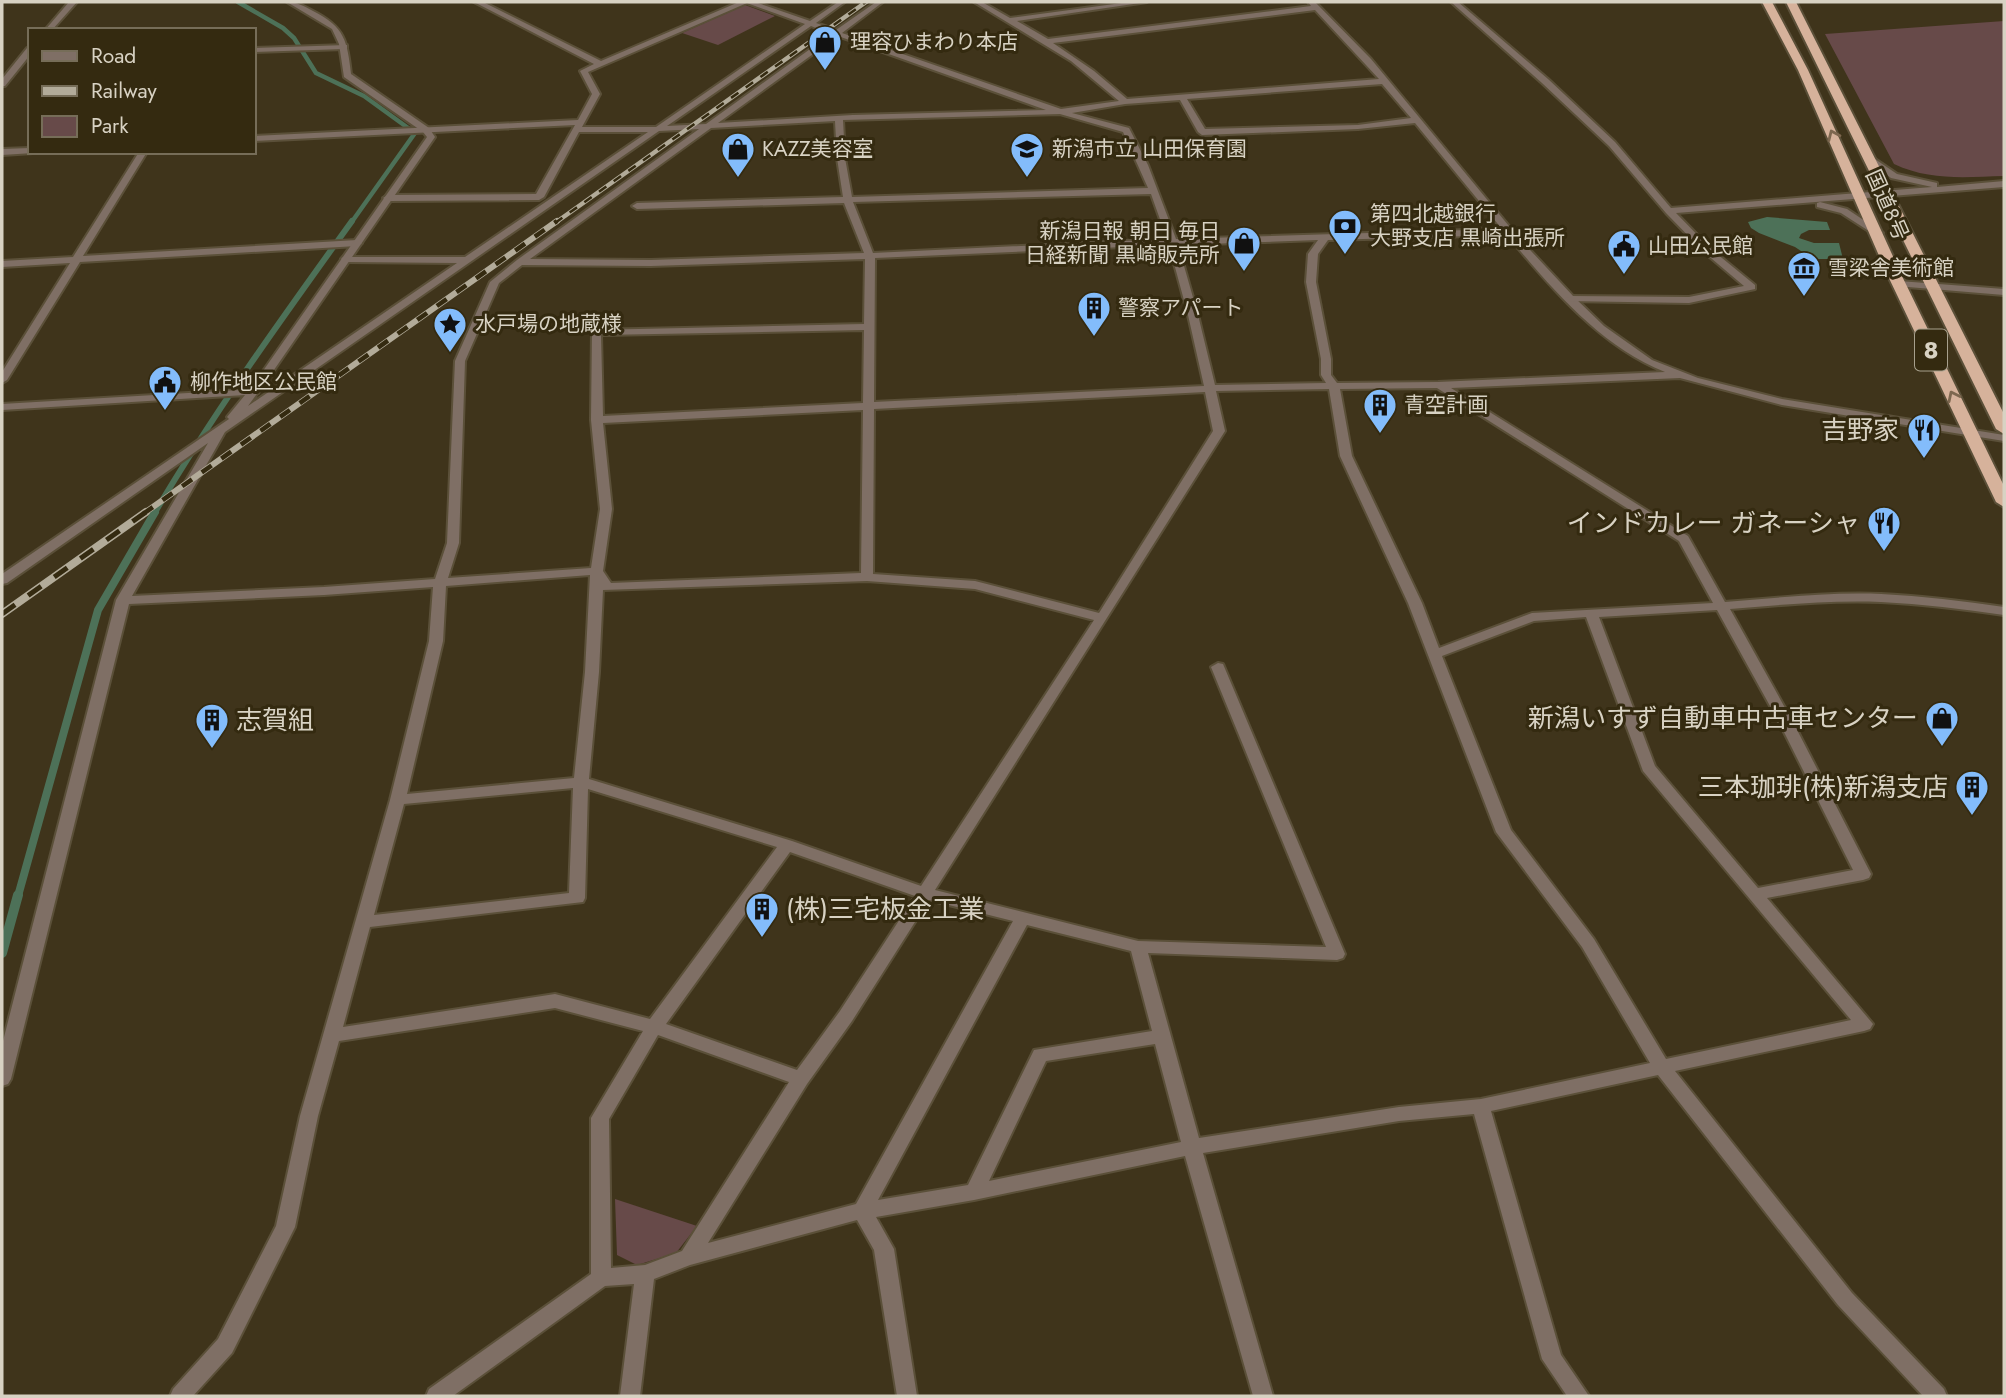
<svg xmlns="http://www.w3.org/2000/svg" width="2006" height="1398" font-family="Jost,'Noto Sans JP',sans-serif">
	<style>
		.green { fill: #674a49 }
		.water { fill: #4d7158 }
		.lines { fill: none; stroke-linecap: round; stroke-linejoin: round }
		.stream-far3 { stroke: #4d7158; stroke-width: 4.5 }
		.stream-far2 { stroke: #4d7158; stroke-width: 6 }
		.stream-far1 { stroke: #4d7158; stroke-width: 8 }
		.stream { stroke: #4d7158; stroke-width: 10 }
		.minor-casing { stroke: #5b5039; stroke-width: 4 }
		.tertiary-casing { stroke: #5b5039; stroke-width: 4 }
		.trunk-casing { stroke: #5b5039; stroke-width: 4 }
		.minor { fill: #7f6f65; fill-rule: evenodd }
		.tertiary { fill: #7f6f65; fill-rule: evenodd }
		.trunk { fill: #d6b29b; fill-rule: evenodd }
		.rail-far2-casing { stroke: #b2ab99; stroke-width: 4.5 }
		.rail-far1-casing { stroke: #b2ab99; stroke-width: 6 }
		.rail-casing { stroke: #b2ab99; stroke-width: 8 }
		.rail-far2 { stroke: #342a10; stroke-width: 2.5; stroke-dasharray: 9; stroke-linecap: butt }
		.rail-far1 { stroke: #342a10; stroke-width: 4.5; stroke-dasharray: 12; stroke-linecap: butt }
		.rail { stroke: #342a10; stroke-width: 5; stroke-dasharray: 16; stroke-linecap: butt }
		.oneway { stroke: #7d674f }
		.labels { text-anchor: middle; stroke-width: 6; stroke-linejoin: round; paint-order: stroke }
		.far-poi-label { font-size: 21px; fill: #d8d2c3; stroke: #342a10; text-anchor: start }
		.far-street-label { font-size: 21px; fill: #d8d2c3; stroke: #342a10 }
		.shield { fill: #342a10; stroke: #a7a08d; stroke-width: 2 }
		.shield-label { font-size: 24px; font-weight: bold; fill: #d8d2c3 }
		.poi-label { font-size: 26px; fill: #d8d2c3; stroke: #342a10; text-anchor: end }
	</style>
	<rect width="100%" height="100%" fill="#3f341b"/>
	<path class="green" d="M745 5 775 16 718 45 682 33Z
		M2004 21V176C1965 177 1930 181 1894 164L1825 34Z
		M615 1199 697 1226 676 1253 637 1265 617 1255Z"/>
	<path class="water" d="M1767 217 1827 222 1830 230H1809L1801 234 1799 238 1814 243H1839L1843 259H1813L1795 247 1759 233 1751 228 1748 222Z"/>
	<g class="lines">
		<path class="stream-far3" d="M238 2 283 28 294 38 316 73 364 96 415 133 351 223"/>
		<path class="stream-far2" d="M154 514C214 412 283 317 352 221"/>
		<path class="stream-far1" d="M18 896 98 610 155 512"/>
		<path class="stream" d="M2 953 18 895"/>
		<defs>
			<path id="minor" d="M474 2H483L601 61 739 2H755L810 21 838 2H845L816 23 836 30 876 2H883L842 33 1061 109 1119 101 1071 61 974 2H982L1010 18 1129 2H1147L1017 21 1048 39 1311 6 1308 2H1315L1371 59 1518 237 1574 297 1604 326 1652 360 1698 378 1782 399 2004 435V441L1782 405 1680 378 1451 388 1688 536 1725 602C1777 598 1829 592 1881 594 1922 596 1963 601 2004 607V615C1963 609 1922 604 1881 602 1830 600 1780 605 1730 609L1794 724 1871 874 1869 878 1863 880 1767 898 1873 1024 1870 1029 1864 1031 1675 1071 1852 1293 1944 1389 1947 1396H1923L1838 1305 1658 1075 1491 1111 1561 1355 1589 1396H1567L1542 1359 1474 1114 1399 1121 1203 1153 1273 1396H1253L1185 1156 974 1200 876 1217 894 1249 917 1396H897L874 1250 857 1220 690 1265 654 1279 640 1396H620L634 1284 605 1286 453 1396H426L429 1389 591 1274V1118L643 1031 555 1008 339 1041 318 1116 295 1227 232 1353 193 1396H170L173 1389 218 1339 276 1226 300 1116 390 800 429 641 433 587 324 595 129 604 11 1079 8 1084 2 1086V1045L116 600 208 443 7 583 2 584V574L229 419 227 417 245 395 2 410V404L258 389 259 391 248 406 457 263 346 262 341 259 343 257H465L648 132H579L544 197 539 200 388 201 383 198 388 195 536 194 575 125 254 141V136L578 120 592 94 580 71 594 64ZM747 3 805 24 656 127H582L600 94 588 72ZM1315 10 1379 79 1127 99 1094 71 1053 43ZM811 26 831 34 706 124 667 126ZM838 36 1046 110 853 115 718 123ZM1382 84 1411 118 1358 125 1205 129 1187 99ZM1180 100 1198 132 1202 135 1358 129 1415 123 1502 229 1176 239 1148 165 1129 128 1072 113 1125 104ZM1060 114 1123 132 1148 188 852 197 845 158 843 120ZM835 121 837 158 843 197 637 203 632 206 637 209 844 203 864 253 651 260 530 259 711 128ZM699 129 517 260 490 282 455 361 447 543 435 579 324 587 132 596 225 432 659 131ZM1151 194 1167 239 873 253 853 202ZM1507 235C1550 287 1601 347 1665 372L1438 382 1337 383 1331 375V359L1316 282 1318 254 1328 240ZM1318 240 1308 254 1306 282 1321 359V375L1326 383 1215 385 1198 315 1178 245ZM1169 245 1188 315 1204 386 874 402 875 258ZM865 259 864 324 592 330 591 420 600 509 591 568 448 578 459 543 465 361 499 283 522 265 651 266ZM864 330 863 403 603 416 601 335ZM1437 388 1679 541 1713 603 1532 613 1439 648 1422 603 1352 456 1340 389ZM1329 389 1340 456 1408 603 1496 832 1582 947 1650 1063 1481 1099 1399 1107 1199 1138 1148 953 1337 960 1343 958 1345 954 1223 664 1218 663 1211 667 1326 947 1138 941 935 890 1225 431 1216 391ZM1205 392 1213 431 1099 613 975 581 873 574 874 409ZM863 410 861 573 611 583 603 571 612 509 603 423ZM590 575 585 672 574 778 407 794 443 641 446 586ZM867 581 975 589 1094 620 921 886 792 841 589 779 599 672 603 590ZM1717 610 1780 724 1853 870 1758 888 1655 766 1599 617ZM1586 617 1643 771 1851 1020 1666 1059 1594 939 1511 830 1442 656 1534 621ZM573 788 569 893 374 915 404 804ZM588 789 777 847 650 1019 555 994 343 1027 370 927 583 902 585 898ZM790 852 915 896 840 1011 797 1070 666 1024ZM929 900 1013 921 856 1204 708 1243 807 1084 852 1021ZM1027 925 1131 951 1152 1031 1034 1050 968 1185 878 1200ZM658 1035 789 1082 682 1251 645 1265 611 1268 609 1119ZM1155 1044 1181 1142 989 1181 1046 1061Z
				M347 45V49H344L254 52V48Z
				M30 148V152L33 153 2 155V149Z
				M139 152H147L83 256 357 240 362 243 357 246 80 262 7 380 2 383V372L70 263 2 267V261L73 257Z
				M1899 281 2004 289V295L1896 286 1894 284Z"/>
			<path id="tertiary" d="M69 2H77L52 30H45Z
				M287 2C297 2 304 6 313 11 345 27 347 41 351 74L429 128 435 137 258 393 254 394 249 391 427 137 423 132 344 77 339 44 332 29Z
				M1451 2H1458L1548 79 1615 142 1671 208 1932 187 1891 178 1869 162V158L1872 157 1897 174 1937 183V187L2004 181V187L1676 213 1711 249 1755 285V289L1689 303 1566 301 1565 299 1570 296 1689 297 1744 286 1705 253 1666 213 1609 146 1542 83Z
				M27 48H30V55L5 86H2V79Z
				M1820 202 1847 209 1883 233 1875 235 1841 213 1817 207V203Z"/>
			<path id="trunk" d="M1762 2H1772L1808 70 1901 274 2004 486V507L1996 502 1887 274 1798 70Z
				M1786 2H1796L2004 414V434L1996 429Z"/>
		</defs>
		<use href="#minor" class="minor-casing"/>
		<use href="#tertiary" class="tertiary-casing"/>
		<use href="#trunk" class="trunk-casing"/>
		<use href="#minor" class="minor"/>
		<use href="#tertiary" class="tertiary"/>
		<use href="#trunk" class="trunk"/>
		<defs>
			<path id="rail-far2" d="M555 223 866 2"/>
			<path id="rail-far1" d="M143 514 557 221"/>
			<path id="rail" d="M2 614 146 512"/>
		</defs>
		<use href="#rail-far2" class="rail-far2-casing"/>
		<use href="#rail-far1" class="rail-far1-casing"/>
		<use href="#rail" class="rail-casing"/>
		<use href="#rail-far2" class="rail-far2"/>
		<use href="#rail-far1" class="rail-far1"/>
		<use href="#rail" class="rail"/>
	</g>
	<defs><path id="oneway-chevron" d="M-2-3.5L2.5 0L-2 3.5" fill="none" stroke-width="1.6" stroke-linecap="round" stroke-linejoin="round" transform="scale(1.75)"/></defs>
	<g class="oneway">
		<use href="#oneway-chevron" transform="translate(1833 135) rotate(-114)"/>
		<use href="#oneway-chevron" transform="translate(1953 396) rotate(-116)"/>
	</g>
	<defs>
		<symbol id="shop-pin" viewBox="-11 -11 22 30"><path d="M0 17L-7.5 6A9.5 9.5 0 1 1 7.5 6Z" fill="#83bcfb" stroke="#342a10"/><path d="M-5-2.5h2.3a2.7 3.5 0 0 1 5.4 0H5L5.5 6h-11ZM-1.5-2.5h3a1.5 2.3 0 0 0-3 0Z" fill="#111"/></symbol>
		<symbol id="school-pin" viewBox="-11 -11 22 30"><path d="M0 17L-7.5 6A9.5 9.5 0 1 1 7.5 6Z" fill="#83bcfb" stroke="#342a10"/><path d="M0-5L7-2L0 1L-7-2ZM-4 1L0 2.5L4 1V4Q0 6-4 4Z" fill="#111"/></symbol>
		<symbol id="bank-pin" viewBox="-11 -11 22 30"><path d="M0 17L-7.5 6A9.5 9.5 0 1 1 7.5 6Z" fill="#83bcfb" stroke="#342a10"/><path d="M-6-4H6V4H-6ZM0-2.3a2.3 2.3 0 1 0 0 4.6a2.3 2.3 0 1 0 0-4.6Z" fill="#111"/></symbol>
		<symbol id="civic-pin" viewBox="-11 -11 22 30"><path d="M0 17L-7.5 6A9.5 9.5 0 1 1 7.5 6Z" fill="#83bcfb" stroke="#342a10"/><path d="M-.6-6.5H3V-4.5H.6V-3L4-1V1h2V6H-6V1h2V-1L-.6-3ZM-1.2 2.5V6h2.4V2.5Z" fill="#111"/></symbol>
		<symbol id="museum-pin" viewBox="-11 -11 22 30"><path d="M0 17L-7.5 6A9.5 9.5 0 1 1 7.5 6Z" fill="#83bcfb" stroke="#342a10"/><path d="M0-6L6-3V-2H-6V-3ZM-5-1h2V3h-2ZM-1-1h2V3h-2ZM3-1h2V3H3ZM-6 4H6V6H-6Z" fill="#111"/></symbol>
		<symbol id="building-pin" viewBox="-11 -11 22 30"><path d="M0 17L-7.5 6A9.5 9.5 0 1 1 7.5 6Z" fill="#83bcfb" stroke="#342a10"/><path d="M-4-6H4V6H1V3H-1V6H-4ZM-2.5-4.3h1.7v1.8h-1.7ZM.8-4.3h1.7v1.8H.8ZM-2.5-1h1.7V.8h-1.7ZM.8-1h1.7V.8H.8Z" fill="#111"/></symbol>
		<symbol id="sight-pin" viewBox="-11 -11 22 30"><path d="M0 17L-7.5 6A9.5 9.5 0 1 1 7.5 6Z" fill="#83bcfb" stroke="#342a10"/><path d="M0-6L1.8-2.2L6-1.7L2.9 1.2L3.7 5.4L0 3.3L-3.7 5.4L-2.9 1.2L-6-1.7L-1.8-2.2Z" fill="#111"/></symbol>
		<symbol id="restaurant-pin" viewBox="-11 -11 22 30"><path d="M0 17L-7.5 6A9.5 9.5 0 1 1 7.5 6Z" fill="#83bcfb" stroke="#342a10"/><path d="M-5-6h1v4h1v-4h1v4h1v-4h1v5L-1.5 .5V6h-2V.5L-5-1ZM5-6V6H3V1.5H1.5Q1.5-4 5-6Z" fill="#111"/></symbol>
	</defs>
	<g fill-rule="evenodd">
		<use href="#shop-pin" x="806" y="23" width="38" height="52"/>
		<use href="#shop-pin" x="719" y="130" width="38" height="52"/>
		<use href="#school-pin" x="1008" y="130" width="38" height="52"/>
		<use href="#bank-pin" x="1326" y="207" width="38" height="52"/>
		<use href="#shop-pin" x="1225" y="224" width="38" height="52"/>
		<use href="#civic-pin" x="1605" y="227" width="38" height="52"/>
		<use href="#museum-pin" x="1785" y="249" width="38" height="52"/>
		<use href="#building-pin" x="1075" y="289" width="38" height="52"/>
		<use href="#sight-pin" x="431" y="305" width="38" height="52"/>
		<use href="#civic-pin" x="146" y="363" width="38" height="52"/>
		<use href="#building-pin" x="1361" y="386" width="38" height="52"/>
		<use href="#restaurant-pin" x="1905" y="411" width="38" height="52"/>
		<use href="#restaurant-pin" x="1865" y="504" width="38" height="52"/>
		<use href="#shop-pin" x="1923" y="699" width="38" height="52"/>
		<use href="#building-pin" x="193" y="701" width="38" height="52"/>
		<use href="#building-pin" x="1953" y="768" width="38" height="52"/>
		<use href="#building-pin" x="743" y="890" width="38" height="52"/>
	</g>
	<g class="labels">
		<g class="far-poi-label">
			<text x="850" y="49">理容ひまわり本店</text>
			<text x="762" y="156">KAZZ美容室</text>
			<text x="1052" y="156">新潟市立 山田保育園</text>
			<text x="1370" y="221">第四北越銀行<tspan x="1370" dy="24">大野支店 黒崎出張所</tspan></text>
			<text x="1220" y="238" text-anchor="end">新潟日報 朝日 毎日<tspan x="1220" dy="24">日経新聞 黒崎販売所</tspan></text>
			<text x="1648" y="253">山田公民館</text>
			<text x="1828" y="275">雪梁舎美術館</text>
			<text x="1118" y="315">警察アパート</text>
			<text x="475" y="331">水戸場の地蔵様</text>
			<text x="190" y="389">柳作地区公民館</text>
			<text x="1404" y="412">青空計画</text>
		</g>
		<g class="far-street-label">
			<text transform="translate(1887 205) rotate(66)" y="7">国道8号</text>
		</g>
		<rect class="shield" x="1915" y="329.5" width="32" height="41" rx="5"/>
		<g class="shield-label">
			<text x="1931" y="358">8</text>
		</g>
		<g class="poi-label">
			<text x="1899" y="439">吉野家</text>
			<text x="1860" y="532">インドカレー ガネーシャ</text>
			<text x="1918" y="727">新潟いすず自動車中古車センター</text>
			<text x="236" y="729" text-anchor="start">志賀組</text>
			<text x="1948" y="796">三本珈琲(株)新潟支店</text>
			<text x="786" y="918" text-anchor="start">(株)三宅板金工業</text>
		</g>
	</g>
	<rect width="2006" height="1398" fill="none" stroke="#d8d2c3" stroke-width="7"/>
	<rect x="28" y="28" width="228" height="126" fill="#342a10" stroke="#766d58" stroke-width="2"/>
	<rect x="42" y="51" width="35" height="10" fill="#7f6f65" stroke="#766d58" stroke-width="2"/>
	<text x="91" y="63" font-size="21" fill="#d8d2c3">Road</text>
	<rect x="42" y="86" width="35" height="10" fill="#b2ab99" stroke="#766d58" stroke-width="2"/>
	<text x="91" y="98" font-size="21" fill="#d8d2c3">Railway</text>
	<rect x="42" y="116" width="35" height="21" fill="#674a49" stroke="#766d58" stroke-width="2"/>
	<text x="91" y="133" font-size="21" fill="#d8d2c3">Park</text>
</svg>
